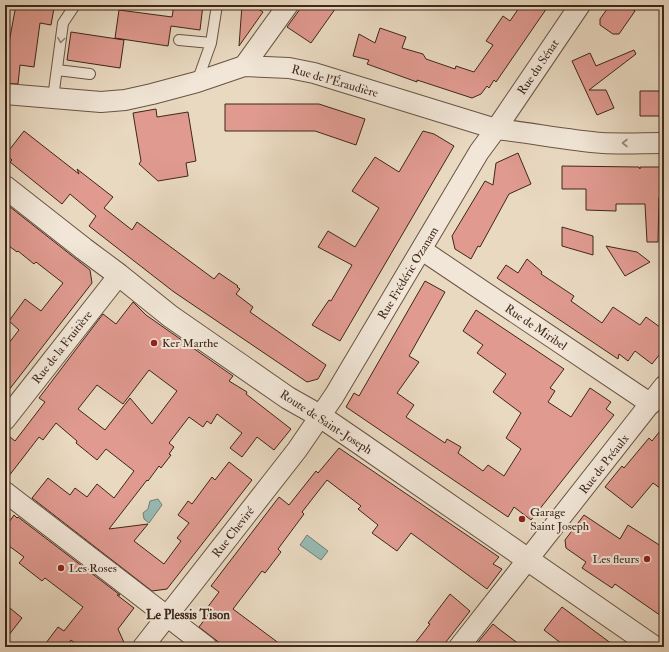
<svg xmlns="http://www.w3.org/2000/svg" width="669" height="652" font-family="'IM FELL Double Pica',serif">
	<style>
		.water { fill: #97bab3; stroke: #737f76 }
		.building { fill: #e09a90; stroke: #3e271a; fill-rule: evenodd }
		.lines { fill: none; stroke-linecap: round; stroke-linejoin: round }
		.service-casing { stroke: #695444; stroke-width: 12 }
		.minor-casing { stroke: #695444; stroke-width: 22 }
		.tertiary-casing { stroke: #695444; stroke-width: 24 }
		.service { stroke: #f1e6d7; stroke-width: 10 }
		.minor { stroke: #f1e6d7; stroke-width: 20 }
		.tertiary { stroke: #f1e6d7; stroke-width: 22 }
		.oneway { stroke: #988678 }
		.poi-dot { fill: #8f2418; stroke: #f1e6d7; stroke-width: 1.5 }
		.labels { text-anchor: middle; stroke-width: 4; stroke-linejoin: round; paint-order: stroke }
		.street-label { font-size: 12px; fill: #3e271a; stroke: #f1e6d7 }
		.poi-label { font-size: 12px; fill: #3e271a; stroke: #f1e6d7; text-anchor: start }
		.neighbourhood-label { font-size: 13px; font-weight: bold; fill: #3e271a; stroke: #f1e6d7 }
	</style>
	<rect width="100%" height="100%" fill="#e9d9c1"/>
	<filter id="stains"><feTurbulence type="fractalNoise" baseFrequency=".005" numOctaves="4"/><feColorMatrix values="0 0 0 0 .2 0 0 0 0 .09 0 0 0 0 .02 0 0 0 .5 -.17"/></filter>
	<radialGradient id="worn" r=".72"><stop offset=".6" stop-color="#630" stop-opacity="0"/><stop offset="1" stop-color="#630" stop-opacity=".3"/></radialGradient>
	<path class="water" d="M158 499 162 505 149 523 144 519 143 513 148 509 150 501Z
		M307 535 328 551 321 560 300 545Z"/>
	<path class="building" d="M16 5H45L54 8 51 25 40 23 34 67 20 65 18 84 5 83V64Z
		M174 5H203L200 30 171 26 168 46 115 38 119 10 172 17Z
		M242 5H252L263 12 239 46Z
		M303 5H338L311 43 287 27Z
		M521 5H549L496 82 494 80 489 88 487 86 481 94 472 98 417 80V82L367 64 369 60 353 56 359 34 375 43 380 28 406 37 402 48 423 54 426 59 455 69 456 66 474 72 493 45 486 41 503 16 510 21Z
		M610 5H627L635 11 619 34H613L600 25V19Z
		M71 32 124 40 120 68 67 60Z
		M634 50 636 54 589 90H606L614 108 597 115 572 61 590 53 596 66Z
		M640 91H664V116H640Z
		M225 104H319L365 119 356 145 315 131H225Z
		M156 109 157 117 188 112 196 161 186 163 188 176 158 181 139 164 141 161 133 113Z
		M24 131 79 174 77 169 113 197 104 208 132 230 137 222 214 279 219 273 238 286 237 287 240 289 236 294 253 307 250 312 326 365 318 379 307 382 174 292 89 226 96 216 70 194 62 204 10 162 12 160 6 154Z
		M423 131 434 134 454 146 340 341 312 325 329 300 331 301 352 265 318 247 328 231 355 247 379 208 352 191 375 157 399 172Z
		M518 153 531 184 509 194 480 247 478 246 471 259 455 249 452 236 485 181 493 185 496 163Z
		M562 166 639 167 640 169V167H664V197H659L658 242H647L645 204H616V211L586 210V189H562Z
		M5 203 90 270 92 283 5 395V348L19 330 9 321 25 299 41 311 63 283 36 262 34 264 18 251 17 252 5 243Z
		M562 227 593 236V255L562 246Z
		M606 246 637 252 650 262 625 276Z
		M527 259 542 272 541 274 574 296 571 301 602 323 613 307 640 325 646 317 664 330V349L652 364 635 351 628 361 619 354 618 359 497 278 506 265 518 273Z
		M425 281 445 292 409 356 419 362 397 393 414 405 406 417 445 443 447 439 461 447 458 453 483 471 488 465 504 476 521 449 506 438 521 413 493 392 506 374 477 353 483 345 463 331 476 310 564 369 550 388 555 391 548 402 571 417 590 388 611 402 606 409 614 415 531 520 514 507 508 517 346 407 354 393 359 396Z
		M133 302 146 315 233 376 229 381 247 392 246 394 291 429 274 450 257 437 242 457 230 448 242 433 217 414 211 424 207 421 203 427 189 417 169 443 174 447 169 454 171 455 161 468 159 466 148 481 147 480 109 529 148 524 134 541 164 564 181 541 177 538 189 523 178 515 188 501 192 504 212 477 215 480 229 462 252 480 167 589 152 591 32 498 48 478 70 495 75 488 87 497 97 484 114 498 134 471 106 449 97 460 76 443 77 441 56 423 43 440 39 437 5 481V433L15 441 45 402 39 398 103 314 116 324ZM149 370 177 391 152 424 130 398 105 430 78 409 97 385 123 404Z
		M664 426V491L653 483 632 508 605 487 622 466 624 468 649 438 652 441Z
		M339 448 499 557 493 564 502 569 487 589 411 533 397 551 372 533 378 525 358 509 361 506 327 480 302 512 304 514 278 549 281 552 265 573 262 571 233 609 284 647H225L199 627 208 615 204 612 219 592 211 586 279 497 289 505 316 471 318 473Z
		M14 515 17 518 18 517 120 595H117L134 608 118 629 126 647H80L71 640 66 647H43L58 627 64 631 83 607 45 578 42 581 19 563 24 557 5 543V528Z
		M584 515 620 539 628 525 664 548V618L615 584 612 588 582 568 586 562 566 548 565 540Z
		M450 594 470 611 442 647H412L430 624 428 623Z
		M5 604 22 618 5 640Z
		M562 607 616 647H566L544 630Z
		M493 624 499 629 523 647H474Z"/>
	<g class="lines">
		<defs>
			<path id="service" d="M179 40 211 43
				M57 70 90 74
				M197 82 211 43 217 5
				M53 98 63 23 75 5"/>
			<path id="minor" d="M244 66 288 5
				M5 94 101 102 125 100 152 94 197 82 244 66 289 68 314 73 496 129C532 133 567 140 603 143 623 144 644 143 664 143
				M422 250 651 404
				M5 420 119 275
				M5 492 207 647
				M143 647 297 450 334 396 479 152 496 129 580 5
				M459 647 664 386"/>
			<path id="tertiary" d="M5 187 84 249 119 275 170 316 288 398 320 416 361 444 654 647"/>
		</defs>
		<use href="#service" class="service-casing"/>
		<use href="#minor" class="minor-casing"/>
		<use href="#tertiary" class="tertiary-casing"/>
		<use href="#service" class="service"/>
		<use href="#minor" class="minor"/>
		<use href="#tertiary" class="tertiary"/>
	</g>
	<defs><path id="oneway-chevron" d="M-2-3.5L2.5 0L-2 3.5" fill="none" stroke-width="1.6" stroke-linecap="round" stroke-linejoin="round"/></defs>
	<g class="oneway">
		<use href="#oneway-chevron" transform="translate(61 40) rotate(97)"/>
		<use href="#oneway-chevron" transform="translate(625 143) rotate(-180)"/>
	</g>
	<g class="poi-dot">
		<circle cx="154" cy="343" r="4"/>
		<circle cx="522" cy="519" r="4"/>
		<circle cx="647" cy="559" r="4"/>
		<circle cx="61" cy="568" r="4"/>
	</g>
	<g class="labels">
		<g class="street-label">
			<text transform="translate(538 67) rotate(-56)" y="4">Rue du Sénat</text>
			<text transform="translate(335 81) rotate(16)" y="4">Rue de l'Éraudière</text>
			<text transform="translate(408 273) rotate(-59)" y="4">Rue Frédéric Ozanam</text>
			<text transform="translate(536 327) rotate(34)" y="4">Rue de Miribel</text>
			<text transform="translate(62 347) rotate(-52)" y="4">Rue de la Fruitière</text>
			<text transform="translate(326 422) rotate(33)" y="4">Route de Saint-Joseph</text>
			<text transform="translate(604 464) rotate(-52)" y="4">Rue de Préaulx</text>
			<text transform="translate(233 532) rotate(-52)" y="4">Rue Cheviré</text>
		</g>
		<g class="poi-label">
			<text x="162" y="347">Ker Marthe</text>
			<text x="530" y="516">Garage<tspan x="530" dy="14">Saint Joseph</tspan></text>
			<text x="639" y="563" text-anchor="end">Les fleurs</text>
			<text x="69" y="572">Les Roses</text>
		</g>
		<g class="neighbourhood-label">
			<text x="188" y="619">Le Plessis Tison</text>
		</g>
	</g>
	<rect width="669" height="652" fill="none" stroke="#e9d9c1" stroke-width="20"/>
	<rect x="6" y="6" width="657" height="640" fill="none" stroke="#3e271a" stroke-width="2"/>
	<rect x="10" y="10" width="649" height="632" fill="none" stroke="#3e271a"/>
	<rect width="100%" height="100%" filter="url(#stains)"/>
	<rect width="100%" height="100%" fill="url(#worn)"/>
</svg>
